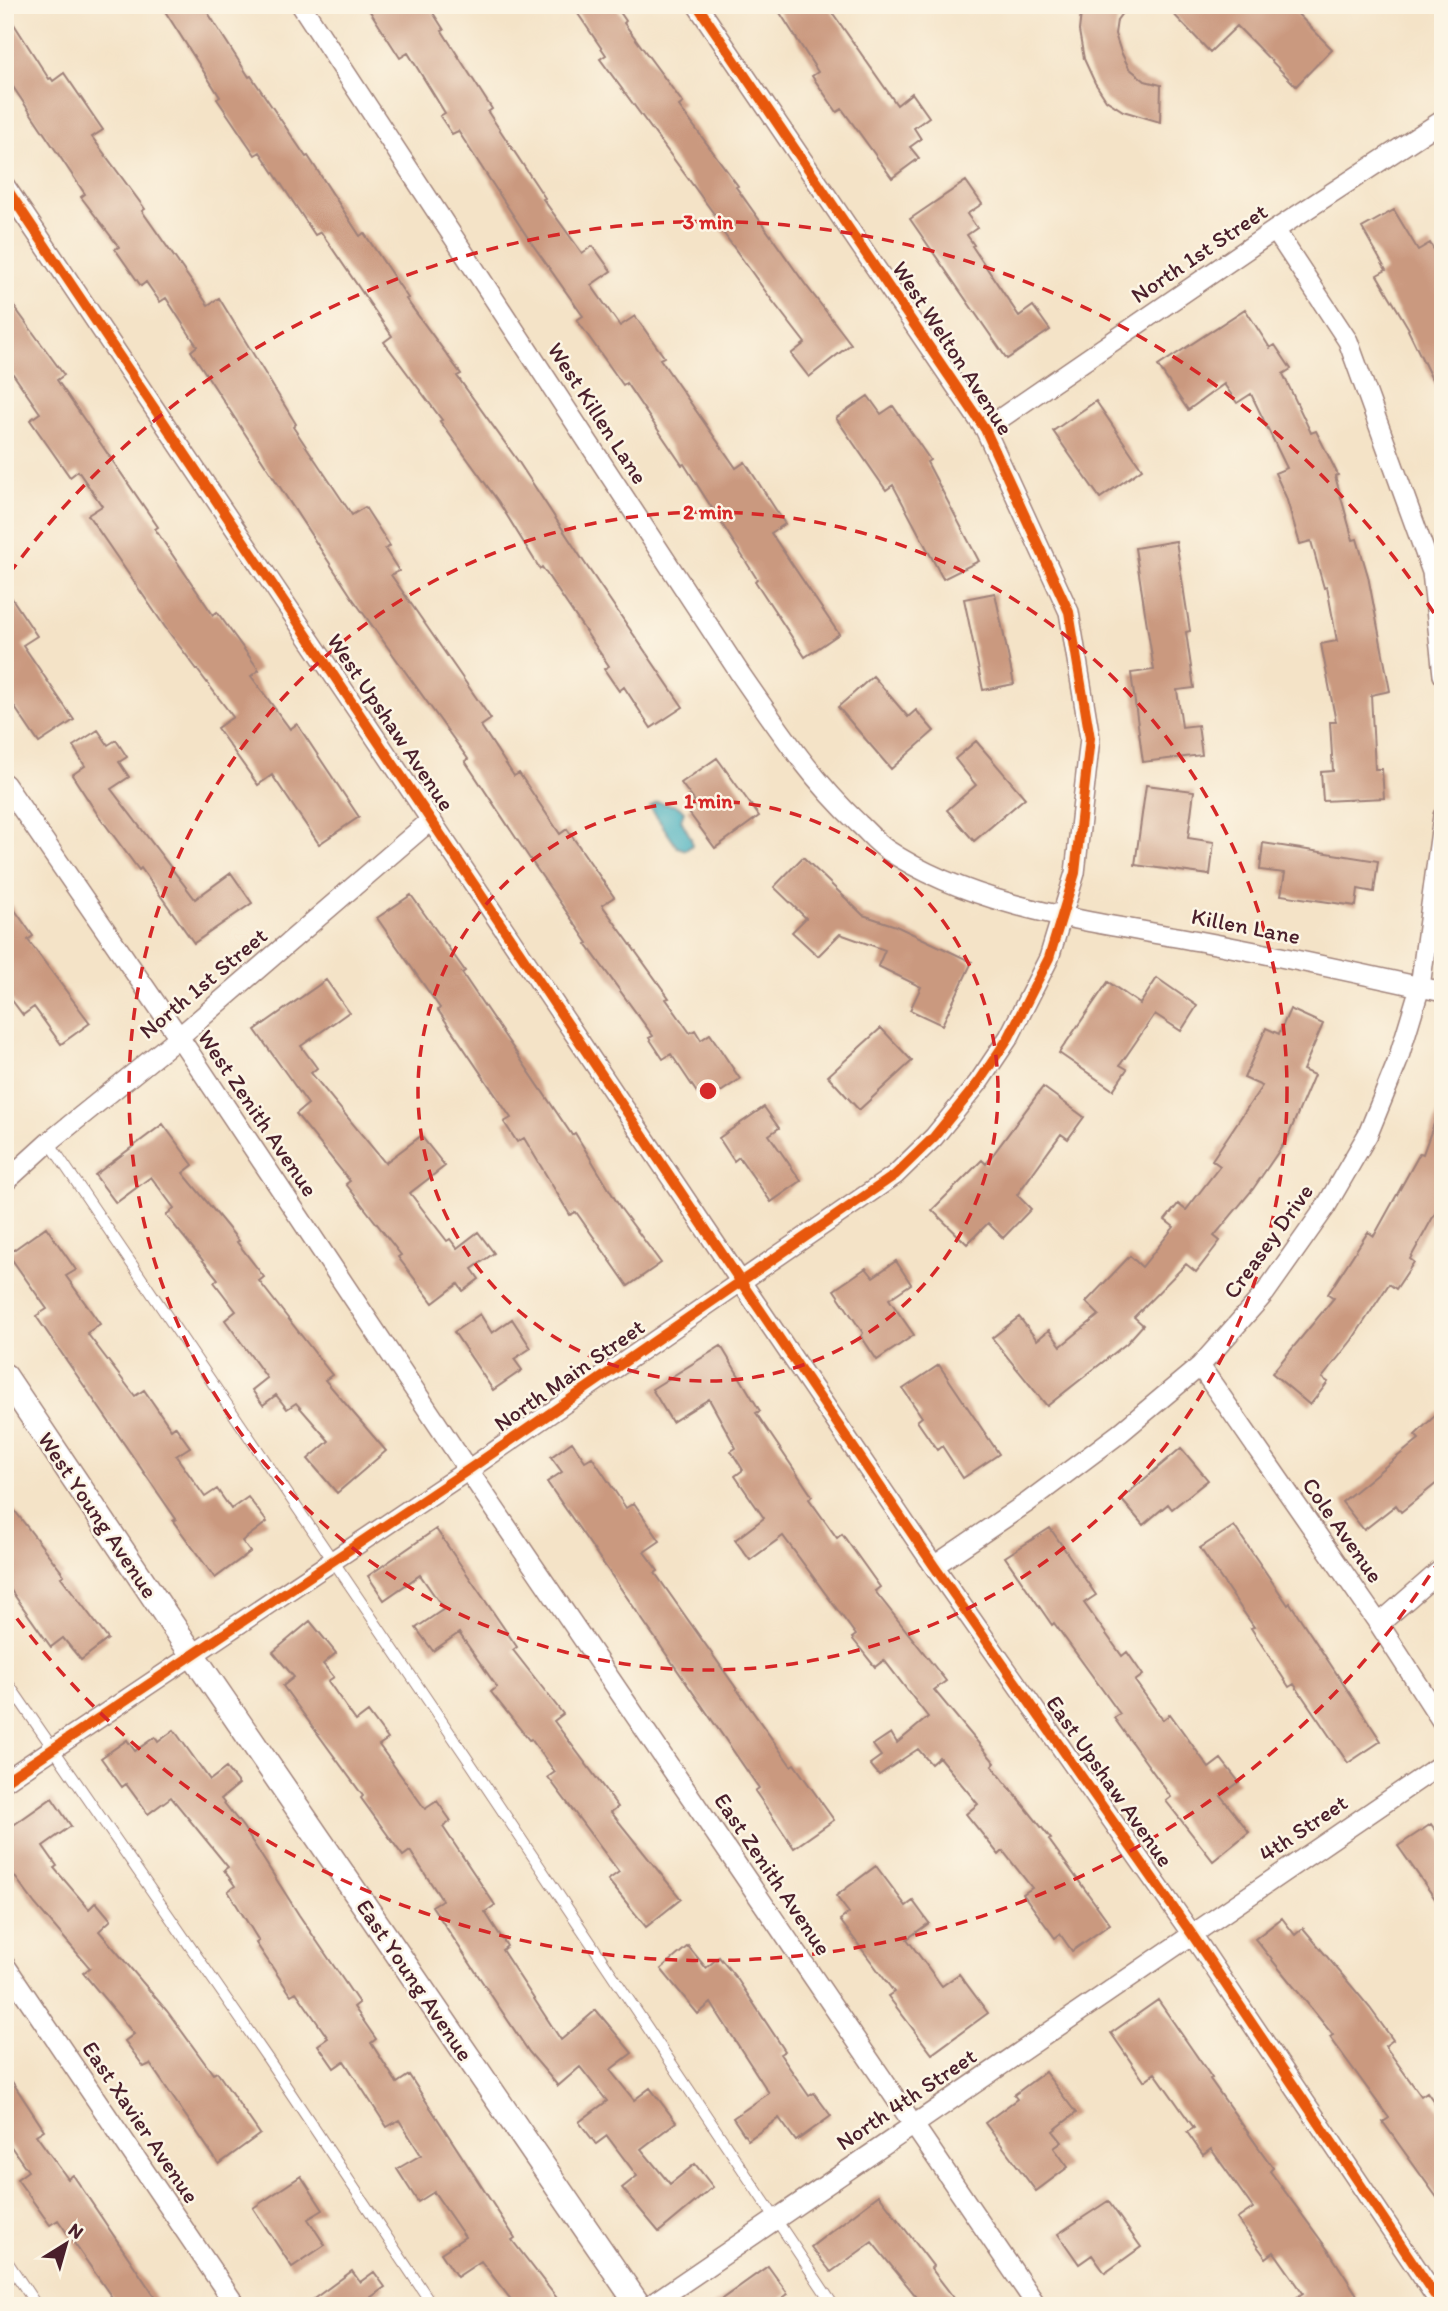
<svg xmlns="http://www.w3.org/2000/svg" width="1448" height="2311" font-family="Itim,sans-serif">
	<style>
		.water { fill: #40adbe; stroke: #456674; stroke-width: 2 }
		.building { fill: #ca997f }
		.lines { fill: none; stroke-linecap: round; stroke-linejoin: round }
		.service-casing { stroke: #9f8179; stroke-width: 12 }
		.minor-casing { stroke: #9f8179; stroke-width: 22 }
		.tertiary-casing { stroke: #9f8179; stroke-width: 27 }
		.service { stroke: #fff; stroke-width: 10 }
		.minor { stroke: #fff; stroke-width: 19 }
		.tertiary { stroke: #fff; stroke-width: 24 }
		.cycleway-casing { stroke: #fcf5e5; stroke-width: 15 }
		.cycleway { stroke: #e8590c; stroke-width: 10 }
		.ring { fill: none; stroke: #d62828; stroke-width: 3.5; stroke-dasharray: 12 9 }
		.labels { text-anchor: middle; stroke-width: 5; stroke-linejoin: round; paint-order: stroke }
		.street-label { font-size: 23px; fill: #4a1f2b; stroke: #fcf5e5 }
		.centre { fill: #d62828; stroke: #fcf5e5; stroke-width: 3.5 }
		.ring-label { font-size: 21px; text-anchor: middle; font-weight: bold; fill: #d62828; stroke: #fcf5e5; stroke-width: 5; stroke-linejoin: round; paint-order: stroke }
	</style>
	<rect width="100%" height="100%" fill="#fcf5e5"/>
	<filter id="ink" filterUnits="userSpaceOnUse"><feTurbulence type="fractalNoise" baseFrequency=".0143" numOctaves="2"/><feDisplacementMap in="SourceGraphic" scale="14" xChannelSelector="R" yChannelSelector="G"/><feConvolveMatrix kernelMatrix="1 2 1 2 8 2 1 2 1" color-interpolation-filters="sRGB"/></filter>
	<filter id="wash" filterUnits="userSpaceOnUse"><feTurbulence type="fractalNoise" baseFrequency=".00686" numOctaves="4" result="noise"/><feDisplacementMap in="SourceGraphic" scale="28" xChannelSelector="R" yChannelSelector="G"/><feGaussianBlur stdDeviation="1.57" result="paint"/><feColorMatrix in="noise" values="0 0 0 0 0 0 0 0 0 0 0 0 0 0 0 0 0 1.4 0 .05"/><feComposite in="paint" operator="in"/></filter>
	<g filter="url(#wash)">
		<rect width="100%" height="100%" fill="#f4e3c7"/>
		<path class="water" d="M657 802 677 806 684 811 681 820 691 838 692 845 686 850 677 847 650 807Z"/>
		<g id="blocks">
			<path class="building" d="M161 5H203L249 77 251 76 306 157 308 156 360 236 364 233 408 298 406 299 461 374 457 376 518 461 584 562 683 707 651 728 624 687 619 691 604 669 609 666 542 567 540 569 498 501 440 421 442 420 384 342 392 336 321 232 315 235 260 152 255 155 217 99 220 97Z
				M366 5H428L444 30 442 31 492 109 488 112 545 198 543 199 582 253 593 246 611 271 591 285 620 326 635 316 664 357 660 359 736 468 745 462 785 524 771 533 839 634 805 657 755 581 757 579 684 464 682 465 626 383 623 385 577 320 583 316 528 238 458 131 452 134 440 116 445 113 408 53 400 58Z
				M572 5H615L626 21 624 23 683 103 679 106 738 186 736 187 805 284 851 344 809 377 791 354 805 343 771 299 717 224 720 222 600 59 606 55Z
				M775 5H827L897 105 912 93 929 117 914 128 921 139 910 147 919 158 892 178 842 109 837 112 812 76 818 72Z
				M1085 5H1128L1117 20 1115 34 1121 52 1129 68 1145 81 1161 85 1160 122 1123 111 1106 100 1095 83 1084 59 1079 31 1081 13Z
				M1165 5H1289L1332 49 1296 86 1237 26 1210 52Z
				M5 10 49 79 51 78 53 81 64 73 103 130 92 137 145 209 142 211 208 305 219 298 296 424 293 427 352 515 365 507 390 546 385 549 399 571 391 575 491 719 481 726 514 776 519 773 560 834 567 829 614 897 602 905 669 998 666 999 690 1033 695 1030 701 1040 710 1034 740 1079 704 1103 671 1054 663 1059 649 1038 653 1036 586 944 588 943 528 856 465 761 468 759 353 599 191 351 197 346 166 298 160 302 146 282 141 286 115 249 119 247 81 197 85 194 5 75Z
				M966 181 982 204 967 214 977 228 967 235 974 245 972 246 1019 316 1033 306 1050 330 1007 359 910 219Z
				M1394 210 1418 250 1430 243 1443 265V402L1408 330 1409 329 1377 275 1386 270 1362 228Z
				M5 294 64 375 57 380 158 527 155 529 213 615 217 612 259 670 251 676 290 729 297 724 359 817 319 844 272 775 258 785 217 728 233 717 165 627 88 515 102 506 78 471 70 477 30 420 40 413 13 374 5 380Z
				M1245 309 1270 348 1275 345 1291 369 1283 374 1311 433 1316 431 1338 475 1335 476 1353 540 1357 539 1368 576 1390 691 1371 695 1375 769H1382L1384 798 1323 801 1321 772 1333 771 1330 722H1336L1321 644 1337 641 1327 587 1324 588 1311 541 1300 544 1286 497 1275 473 1287 468 1251 394 1237 403 1224 384 1188 410 1158 366Z
				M868 396 881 414 893 406 930 460 927 462 979 561 943 579 893 485 886 490 836 418Z
				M1096 401 1142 469 1100 498 1053 431Z
				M1176 541 1190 631 1186 632 1194 688 1177 690 1182 727 1198 725 1202 755 1143 762 1131 673 1154 670 1135 548Z
				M5 588 37 636 23 645 74 720 39 743 5 693Z
				M995 593 1014 684 983 690 964 599Z
				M873 676 908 717 916 710 934 731 891 769 838 707Z
				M98 730 108 745 116 740 127 757 119 762 129 777 111 789 195 899 231 873 252 903 194 943 141 868 139 870 96 812 72 775 85 766 73 746Z
				M976 741 1025 798 974 841 947 810 976 785 955 759Z
				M717 758 759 816 715 848 687 810 696 803 681 783Z
				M1146 785 1194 791 1188 838 1214 842 1210 875 1135 865Z
				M1263 843 1378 861 1374 892 1358 889 1356 906 1281 895 1285 873 1260 870Z
				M803 857 863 915 896 926 972 962 942 1025 910 1010 921 987 878 966 885 950 840 934 818 956 792 932 806 918 774 887Z
				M411 895 465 971 462 973 572 1135 575 1133 621 1209 661 1263 628 1286 576 1212 570 1215 524 1138 517 1142 504 1122 511 1118 438 1010 440 1008 377 918Z
				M5 896 33 936 28 940 90 1023 61 1044 34 1007 23 1015 5 991Z
				M1157 978 1197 1006 1181 1031 1155 1014 1120 1065 1127 1069 1113 1090 1059 1053 1108 982 1140 1004Z
				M326 980 349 1012 301 1046 317 1068 311 1073 385 1163 421 1136 445 1166 410 1193 447 1241 450 1239 457 1248 478 1232 494 1253 472 1269 479 1279 463 1291 458 1284 433 1303 398 1257 401 1255 346 1184 350 1181 296 1114 308 1104 255 1030Z
				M1290 1009 1323 1024 1303 1070 1314 1075 1287 1139 1253 1189 1214 1236 1220 1241 1196 1272 1186 1264 1134 1317 1143 1325 1127 1343 1047 1406 992 1338 1019 1317 1037 1340 1049 1330 1061 1346 1099 1315 1086 1302 1130 1256 1142 1267 1174 1227 1165 1220 1178 1204 1186 1210 1220 1166 1212 1160 1262 1086 1244 1078 1266 1028 1279 1034Z
				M881 1028 912 1061 859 1110 828 1076Z
				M1043 1087 1084 1117 1068 1139 1061 1134 1017 1195 1031 1209 1003 1238 988 1223 967 1244 932 1210 982 1160 986 1164Z
				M764 1107 779 1128 769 1135 801 1181 771 1202 739 1157 734 1161 719 1138Z
				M1440 1107H1443V1199L1410 1259 1414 1262 1396 1289 1389 1284 1352 1340 1322 1378 1328 1382 1310 1405 1272 1373 1334 1298 1328 1294 1368 1232 1374 1236 1420 1153 1423 1154Z
				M163 1124 193 1165 183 1173 239 1241 237 1242 264 1277 259 1281 332 1375 325 1380 386 1451 337 1493 308 1459 329 1441 296 1403 287 1409 276 1395 263 1405 252 1390 267 1378 225 1320 236 1311 214 1282 218 1279 166 1215 174 1208 151 1177 116 1203 95 1175Z
				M46 1227 76 1270 66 1276 100 1324 87 1333 135 1396 144 1390 171 1429 175 1426 190 1447 176 1456 205 1497 217 1489 231 1509 248 1497 267 1522 242 1541 250 1552 215 1578 173 1521 176 1519 36 1316 47 1309 8 1254Z
				M896 1261 911 1284 889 1299 914 1335 877 1360 861 1336 863 1333 834 1290 866 1268 873 1277Z
				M480 1314 492 1333 512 1319 531 1348 514 1359 522 1370 493 1390 454 1332Z
				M721 1346 760 1411 756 1413 812 1496 809 1499 837 1538 842 1534 880 1587 875 1591 946 1681 934 1690 995 1763 992 1766 1051 1839 1049 1840 1110 1924 1072 1951 1060 1934 1055 1938 1023 1894 1032 1888 1003 1851 999 1855 966 1814 978 1804 939 1757 931 1764 918 1749 879 1775 870 1764 881 1756 873 1745 891 1733 897 1743 928 1717 884 1660 875 1667 852 1638 856 1635 783 1536 750 1560 735 1540 764 1518 735 1476 743 1470 731 1451 736 1448 709 1399 672 1422 652 1389Z
				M939 1365 999 1454 963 1478 942 1446 937 1450 917 1421 922 1417 903 1389Z
				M1443 1408V1478L1401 1512 1396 1505 1364 1530 1342 1502 1419 1439 1415 1435Z
				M572 1442 585 1461 592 1457 626 1508 634 1503 660 1541 644 1552 658 1571 655 1573 791 1766 794 1764 834 1820 794 1848 755 1791 759 1788 547 1482 562 1472 551 1457Z
				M1181 1448 1208 1480 1172 1509 1168 1504 1143 1525 1121 1499Z
				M5 1498 64 1575 61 1577 108 1639 81 1660 63 1638 51 1647 5 1582Z
				M1234 1526 1288 1605 1290 1603 1381 1741 1348 1763 1294 1684 1289 1687 1251 1628 1254 1627 1200 1548Z
				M1050 1528 1096 1595 1084 1603 1122 1656 1127 1652 1143 1675 1135 1681 1163 1720 1170 1714 1209 1768 1221 1759 1239 1782 1221 1796 1249 1832 1213 1861 1166 1801 1171 1797 1114 1718 1120 1714 1054 1623 1052 1625 1005 1557Z
				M436 1529 517 1647 513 1650 563 1714 554 1721 618 1807 611 1812 681 1899 646 1927 608 1880 619 1872 548 1777 555 1772 531 1739 529 1740 491 1692 497 1687 459 1633 433 1651 416 1628 444 1609 420 1575 384 1600 368 1576Z
				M310 1621 336 1653 323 1664 334 1677 328 1681 356 1721 368 1712 388 1739 379 1745 425 1809 437 1801 451 1821 443 1827 495 1905 485 1912 507 1946 502 1950 561 2040 596 2010 632 2053 610 2070 634 2100 650 2088 676 2122 641 2149 670 2184 695 2164 713 2187 659 2232 622 2188 637 2176 607 2136 596 2144 579 2122 607 2101 580 2067 558 2086 529 2052 432 1906 442 1900 410 1851 403 1856 361 1798 363 1796 283 1686 294 1677 273 1652Z
				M174 1730 210 1780 226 1768 239 1784 221 1799 243 1827 299 1915 359 2003 354 2007 376 2039 371 2043 397 2083 409 2075 515 2238 512 2240 563 2306H516L481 2261 457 2277 441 2253 465 2237 434 2192 418 2202 397 2169 421 2155 399 2120 387 2127 344 2061 334 2068 318 2045 328 2038 296 1992 291 1995 256 1943 259 1941 228 1891 235 1886 224 1870 228 1867 171 1797 148 1814 126 1784 122 1787 101 1758 127 1740 135 1751 155 1737 158 1742Z
				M52 1798 71 1826 43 1846 57 1866 54 1868 89 1909 96 1902 111 1920 99 1931 167 2011 213 2074 217 2072 260 2134 219 2164 150 2064 144 2067 125 2041 134 2034 83 1973 90 1968 35 1904 5 1863V1831Z
				M1431 1824 1443 1841V1910L1398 1846Z
				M876 1866 906 1906 913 1901 929 1923 907 1939 942 1986 959 1974 988 2013 932 2054 888 1996 894 1992 840 1920 849 1913 836 1896Z
				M1282 1918 1295 1935 1303 1928 1370 2008 1393 2040 1385 2046 1421 2096 1427 2092 1443 2115V2206L1383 2122 1389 2118 1330 2037 1333 2035 1255 1939Z
				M688 1946 706 1968 719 1957 738 1980 785 2051 780 2054 809 2096 814 2093 831 2116 796 2141 779 2118 748 2140 733 2118 769 2093 711 2003 698 2014 661 1969Z
				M1158 2000 1212 2078 1210 2079 1273 2168 1270 2171 1328 2250 1357 2295 1341 2306H1284L1303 2293 1274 2252 1266 2258 1237 2219 1253 2208 1211 2149 1203 2155 1187 2132 1194 2128 1155 2073 1144 2081 1111 2033Z
				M5 2071 44 2130 36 2135 68 2179 73 2175 161 2306H118L58 2220 50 2225 17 2179 28 2171 5 2138Z
				M1045 2072 1076 2113 1053 2131 1062 2142 1054 2148 1068 2167 1036 2191 985 2123 1017 2099 1014 2095Z
				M301 2176 323 2210 308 2219 325 2245 292 2267 253 2208Z
				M879 2195 933 2266 931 2268 960 2306H924L872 2242 831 2272 811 2247Z
				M1108 2201 1141 2247 1105 2273 1092 2255 1079 2264 1058 2234Z
				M768 2266 788 2294 771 2306H712Z
				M352 2271 360 2282 374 2272 385 2287 370 2298 376 2306H304Z"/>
		</g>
	</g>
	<g filter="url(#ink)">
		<use href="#blocks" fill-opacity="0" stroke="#9f8179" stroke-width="2"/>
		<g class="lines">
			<defs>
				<path id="service" d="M49 1142 471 1764 834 2306
					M5 1679 268 2059 433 2306
					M5 2258 37 2306"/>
				<path id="minor" d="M301 5 741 675C777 727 812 780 859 824 868 832 876 842 886 849 975 909 1095 922 1199 941 1280 956 1362 974 1443 992
					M5 186 741 1282 934 1566 1191 1933 1442 2306
					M1275 230 1348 341 1432 572 1443 675
					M985 429 1275 230 1443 120
					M5 784 179 1037 468 1470 1037 2306
					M5 1182 49 1142 179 1037 431 820
					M1200 1366 1379 1624 1443 1723
					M934 1566 1028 1502 1120 1433 1200 1366 1265 1293 1325 1208 1368 1134 1397 1063 1420 987 1443 816
					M1379 1624 1443 1568
					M5 1781 468 1470 895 1175 934 1137 978 1083 1009 1037 1049 958 1075 873 1090 738 1069 612 985 429 697 5
					M5 1965 236 2306
					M649 2306 1443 1763"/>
				<path id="tertiary" d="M5 1376 192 1654 639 2306"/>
			</defs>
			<use href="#service" class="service-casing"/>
			<use href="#minor" class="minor-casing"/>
			<use href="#tertiary" class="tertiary-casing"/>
			<use href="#service" class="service"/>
			<use href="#minor" class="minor"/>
			<use href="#tertiary" class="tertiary"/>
			<defs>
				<path id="cycleway" d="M5 186 741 1282 934 1566 1191 1933 1442 2306
					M5 1781 468 1470 895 1175 934 1137 978 1083 1009 1037 1049 958 1075 873 1090 738 1069 612 985 429 697 5"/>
			</defs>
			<use href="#cycleway" class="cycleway-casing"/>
			<use href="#cycleway" class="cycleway"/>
		</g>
	</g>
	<g class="ring">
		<circle cx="708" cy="1091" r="290"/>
		<circle cx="708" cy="1091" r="579"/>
		<path d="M1441 1558A869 869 0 0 1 9 1608M9 574A869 869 0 0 1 1441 624"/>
	</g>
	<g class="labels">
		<g class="street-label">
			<text transform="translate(1199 253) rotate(-34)" y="8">North 1st Street</text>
			<text transform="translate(953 348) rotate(57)" y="8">West Welton Avenue</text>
			<text transform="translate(598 413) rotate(57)" y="8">West Killen Lane</text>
			<text transform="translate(391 722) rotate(56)" y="8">West Upshaw Avenue</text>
			<text transform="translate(1246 926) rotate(11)" y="8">Killen Lane</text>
			<text transform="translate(203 983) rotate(-40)" y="8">North 1st Street</text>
			<text transform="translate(258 1113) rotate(56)" y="8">West Zenith Avenue</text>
			<text transform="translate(1268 1241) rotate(-54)" y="8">Creasey Drive</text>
			<text transform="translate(569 1375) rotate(-35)" y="8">North Main Street</text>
			<text transform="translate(98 1515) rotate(56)" y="8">West Young Avenue</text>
			<text transform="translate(1343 1530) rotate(55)" y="8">Cole Avenue</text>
			<text transform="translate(1110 1781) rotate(55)" y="8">East Upshaw Avenue</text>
			<text transform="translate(1303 1828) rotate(-34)" y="8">4th Street</text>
			<text transform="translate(773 1874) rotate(56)" y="8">East Zenith Avenue</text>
			<text transform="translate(415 1980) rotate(56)" y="8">East Young Avenue</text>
			<text transform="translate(906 2099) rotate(-34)" y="8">North 4th Street</text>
			<text transform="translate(141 2122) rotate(56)" y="8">East Xavier Avenue</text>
		</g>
	</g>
	<circle cx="708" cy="1091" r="10" class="centre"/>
	<g class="ring-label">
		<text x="708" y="229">3 min</text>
		<text x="708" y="519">2 min</text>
		<text x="708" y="808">1 min</text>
	</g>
	<rect width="1448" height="2311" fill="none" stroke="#fcf5e5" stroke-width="28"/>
	<g transform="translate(66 2244) rotate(37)" stroke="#fcf5e5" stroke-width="5" paint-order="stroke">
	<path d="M0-5L12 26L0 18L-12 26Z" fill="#4a1f2b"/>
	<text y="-10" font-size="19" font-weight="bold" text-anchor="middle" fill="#4a1f2b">N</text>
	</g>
</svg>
